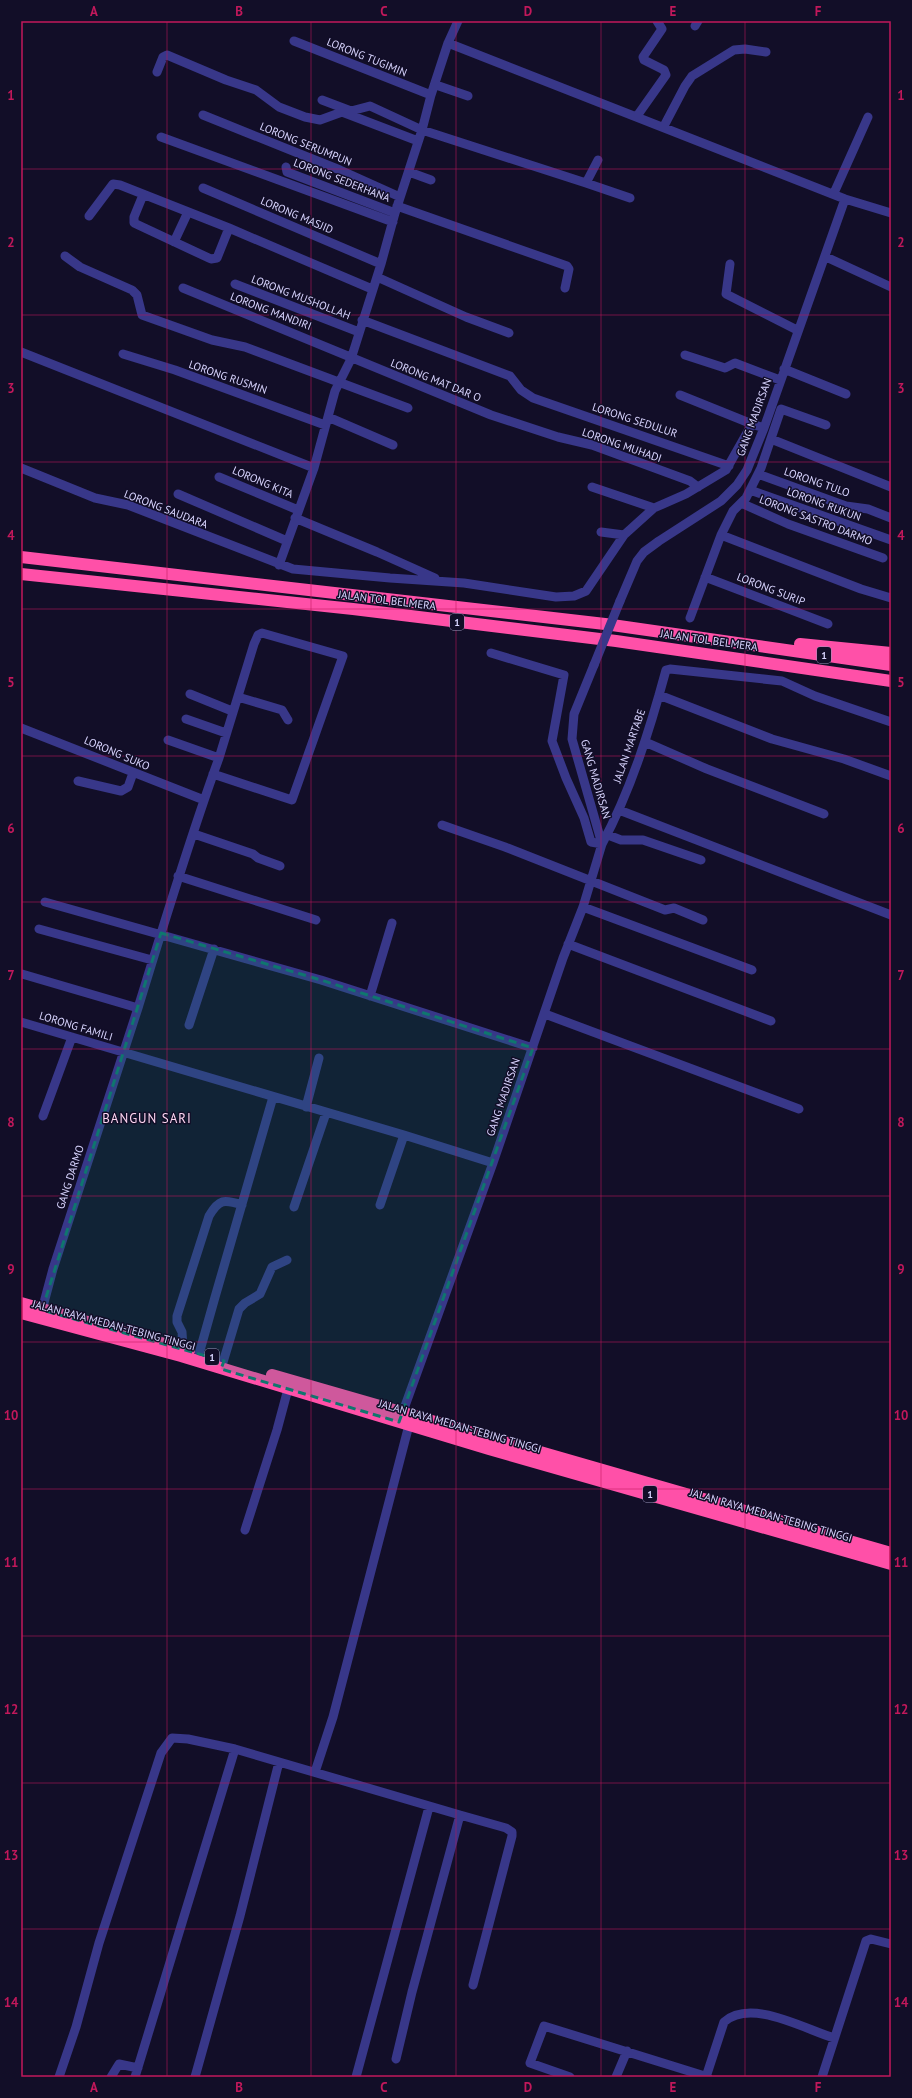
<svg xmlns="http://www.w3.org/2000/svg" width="912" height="2098" font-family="'PT Sans',sans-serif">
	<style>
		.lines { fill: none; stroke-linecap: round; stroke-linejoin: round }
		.street { stroke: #383789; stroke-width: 9 }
		.highway { stroke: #ff50a8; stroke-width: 12 }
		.street-bridge { stroke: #383789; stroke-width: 9 }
		.marked { fill: #0f766e; fill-opacity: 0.2; stroke: #0f766e; stroke-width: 3; stroke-dasharray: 8 5; stroke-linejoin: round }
		.grid { fill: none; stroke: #c2185b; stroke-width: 1; stroke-opacity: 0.55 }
		.labels { text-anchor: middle; stroke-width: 3; stroke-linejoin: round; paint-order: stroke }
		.shield { fill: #120e28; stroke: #9d99be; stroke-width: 1 }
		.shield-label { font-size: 10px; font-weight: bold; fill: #d9d5ff }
		.street-label { font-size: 11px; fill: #d9d5ff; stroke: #120e28 }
		.quarter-label { font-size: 13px; letter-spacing: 1px; fill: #ffd7f2; stroke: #120e28 }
		.neatline { fill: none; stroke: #c2185b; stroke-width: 1.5 }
		.grid-label { font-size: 13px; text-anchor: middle; font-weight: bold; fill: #c2185b }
	</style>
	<rect width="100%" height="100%" fill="#120e28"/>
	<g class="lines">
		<path class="street" d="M695 26 698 21
			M294 41 431 95
			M448 43 845 199 891 213
			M157 72 163 57 167 55 226 80 256 90 279 107 305 117 320 120 342 112 418 141
			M436 85 468 96
			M322 100 351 111 370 106 422 130 586 183 598 160
			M203 115 340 170 400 197
			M637 116 666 75 664 70 644 60 643 57 662 29 657 21
			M664 126 685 86 692 76 734 50 745 49 766 52
			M161 137 393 222
			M286 167 287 172 395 213
			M409 172 431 180
			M586 183 630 198
			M203 188 381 264
			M834 193 868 117
			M143 195 134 217V223L211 259 217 258 229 228
			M397 206 567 266 569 269 565 288
			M89 216 113 184 120 185 229 228 372 289
			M174 242 188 212
			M65 256 80 267 132 290 137 295 142 315 212 340 245 347 408 408
			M826 257 891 287
			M730 264 726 294 797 330
			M377 277 466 317 509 333
			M235 284 359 332
			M183 288 491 415 558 437 592 445 690 481 698 487
			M362 320 510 376 521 390 533 398 729 466
			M21 352 314 468
			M123 354 175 370 325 425
			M685 355 725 368 735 363 780 380
			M784 369 846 394
			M680 395 752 424
			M328 417 393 445
			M771 439 891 487
			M21 468 95 498 128 505 293 569 390 578 464 583 556 597 574 596 586 591 624 535 654 508 686 494 726 470 752 424 764 428
			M758 474 846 506 868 509 891 518
			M219 477 298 510
			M592 487 654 508
			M750 490 891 540
			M178 494 287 541
			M741 503 788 524 883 558
			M295 518 377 552 435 578
			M601 532 624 535
			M721 535 861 589 891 598
			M279 565 314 468 335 391 351 359 381 264 395 213 422 130 431 95 448 43 458 21
			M705 577 828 624
			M620 601 637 561 644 552 659 541 721 501 737 485 747 470 764 428 845 199
			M690 618 721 535 733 511 746 498 761 468 781 409 826 425
			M491 653 564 675 552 741 566 778 584 818 591 842 602 844C631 790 650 729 666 670L670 669 782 681 815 696 891 722
			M190 694 232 711
			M659 695 772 739 844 759 891 776
			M238 697 282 710 288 720
			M186 719 226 733
			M21 728 204 800
			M168 740 219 758
			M645 742 707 769 824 814
			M78 781 121 791 128 787 133 773
			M619 810 891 915
			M442 825 505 847 665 910 674 908 703 920
			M194 834 253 854 258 858 280 866
			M608 835 621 840H643L701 860
			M178 876 316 920
			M45 902 321 980 533 1048
			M583 907 752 970
			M39 929 152 960
			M568 944 771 1021
			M22 974 138 1008
			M370 996 392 923
			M545 1014 799 1109
			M21 1022 404 1135 493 1163
			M189 1025 214 949
			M306 1107 319 1058
			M43 1116 72 1037
			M380 1205 404 1135
			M294 1207 326 1113
			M42 1310 53 1269C81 1182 110 1095 138 1008 164 924 189 840 219 758L254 644 258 635 262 633 343 656 292 800 213 774
			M183 1349 182 1332 177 1322V1316L209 1216C219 1199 224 1199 242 1205
			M199 1354C223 1268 248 1182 273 1097
			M221 1369 239 1309 245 1303 260 1294 272 1267 287 1260
			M401 1417 493 1163 563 958 583 907 602 844 572 739 574 714 594 665
			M245 1530 277 1430 288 1389
			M315 1772 333 1717 409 1425
			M460 1815 506 1828 512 1832V1836L473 1985
			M59 2077 76 2027 99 1943 161 1753 172 1738 188 1739 235 1749 460 1815 412 1992 396 2059
			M111 2077 119 2064 138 2068
			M135 2077 235 1749
			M195 2077 240 1916 279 1762
			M356 2077 429 1807
			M570 2077 530 2063 544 2026 708 2077
			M616 2077 627 2051
			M706 2077 724 2022C751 1998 804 2029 834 2038
			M822 2077 866 1941 871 1939 891 1944"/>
		<path class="highway" d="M21 557 605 624 891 665
			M21 574 353 609 616 641 891 681
			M800 644 891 653
			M21 1303 189 1351
			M21 1313 181 1356 489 1449 891 1564
			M272 1375 891 1553"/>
		<path class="street-bridge" d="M594 665 620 601"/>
	</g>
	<path class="marked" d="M161 933 321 980 533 1048 399 1422 221 1369 224 1361 42 1310Z"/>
	<path class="grid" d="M167 21V2077M311 21V2077M456 21V2077M601 21V2077M745 21V2077M21 169H891M21 315H891M21 462H891M21 609H891M21 756H891M21 902H891M21 1049H891M21 1196H891M21 1342H891M21 1489H891M21 1636H891M21 1783H891M21 1929H891"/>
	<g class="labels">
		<g class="shield">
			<rect x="450" y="614" width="14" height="16" rx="3"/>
			<rect x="817" y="647" width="14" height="16" rx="3"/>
			<rect x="205" y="1349" width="14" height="16" rx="3"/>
			<rect x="643" y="1486" width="14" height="16" rx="3"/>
		</g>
		<g class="shield-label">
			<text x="457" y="626">1</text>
			<text x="824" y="659">1</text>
			<text x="212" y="1361">1</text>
			<text x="650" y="1498">1</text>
		</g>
		<g class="street-label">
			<text transform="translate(367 57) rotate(22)" y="4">LORONG TUGIMIN</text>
			<text transform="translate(306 144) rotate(22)" y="4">LORONG SERUMPUN</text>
			<text transform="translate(342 180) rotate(21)" y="4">LORONG SEDERHANA</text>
			<text transform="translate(297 215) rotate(23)" y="4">LORONG MASJID</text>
			<text transform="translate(301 297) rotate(21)" y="4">LORONG MUSHOLLAH</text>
			<text transform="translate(271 311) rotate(21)" y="4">LORONG MANDIRI</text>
			<text transform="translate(228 377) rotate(19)" y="4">LORONG RUSMIN</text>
			<text transform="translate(436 380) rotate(22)" y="4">LORONG MAT DAR O</text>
			<text transform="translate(754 417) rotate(-70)" y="4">GANG MADIRSAN</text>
			<text transform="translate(635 420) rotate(18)" y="4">LORONG SEDULUR</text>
			<text transform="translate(622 445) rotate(19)" y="4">LORONG MUHADI</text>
			<text transform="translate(263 482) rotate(23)" y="4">LORONG KITA</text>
			<text transform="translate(817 482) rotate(19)" y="4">LORONG TULO</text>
			<text transform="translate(824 504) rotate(20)" y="4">LORONG RUKUN</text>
			<text transform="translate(166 509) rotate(21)" y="4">LORONG SAUDARA</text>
			<text transform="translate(816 520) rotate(21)" y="4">LORONG SASTRO DARMO</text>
			<text transform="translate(771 589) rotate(21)" y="4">LORONG SURIP</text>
			<text transform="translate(387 600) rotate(7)" y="4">JALAN TOL BELMERA</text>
			<text transform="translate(709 640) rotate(8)" y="4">JALAN TOL BELMERA</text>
			<text transform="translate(629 746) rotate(-71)" y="4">JALAN MARTABE</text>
			<text transform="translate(117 753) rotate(23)" y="4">LORONG SUKO</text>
			<text transform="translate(596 779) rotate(74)" y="4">GANG MADIRSAN</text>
			<text transform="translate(76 1026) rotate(17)" y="4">LORONG FAMILI</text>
			<text transform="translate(503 1097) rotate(-71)" y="4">GANG MADIRSAN</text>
			<text transform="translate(70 1177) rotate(-72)" y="4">GANG DARMO</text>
			<text transform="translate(114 1325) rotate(15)" y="4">JALAN RAYA MEDAN-TEBING TINGGI</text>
			<text transform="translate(460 1426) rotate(16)" y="4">JALAN RAYA MEDAN-TEBING TINGGI</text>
			<text transform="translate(771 1515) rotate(16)" y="4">JALAN RAYA MEDAN-TEBING TINGGI</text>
		</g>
		<g class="quarter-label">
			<text x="147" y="1123">BANGUN SARI</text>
		</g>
	</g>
	<rect width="912" height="2098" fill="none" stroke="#120e28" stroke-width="44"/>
	<rect x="22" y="22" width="868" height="2054" class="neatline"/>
	<g class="grid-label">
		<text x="94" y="16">A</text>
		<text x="239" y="16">B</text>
		<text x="384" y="16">C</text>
		<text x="528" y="16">D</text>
		<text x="673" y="16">E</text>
		<text x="818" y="16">F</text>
		<text x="11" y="100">1</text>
		<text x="901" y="100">1</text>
		<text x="11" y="247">2</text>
		<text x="901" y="247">2</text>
		<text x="11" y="393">3</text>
		<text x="901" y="393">3</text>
		<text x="11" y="540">4</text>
		<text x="901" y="540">4</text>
		<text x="11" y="687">5</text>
		<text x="901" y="687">5</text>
		<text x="11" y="833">6</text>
		<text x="901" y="833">6</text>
		<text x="11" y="980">7</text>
		<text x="901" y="980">7</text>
		<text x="11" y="1127">8</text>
		<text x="901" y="1127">8</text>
		<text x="11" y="1274">9</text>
		<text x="901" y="1274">9</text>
		<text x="11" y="1420">10</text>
		<text x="901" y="1420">10</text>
		<text x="11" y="1567">11</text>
		<text x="901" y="1567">11</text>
		<text x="11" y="1714">12</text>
		<text x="901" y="1714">12</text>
		<text x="11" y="1860">13</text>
		<text x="901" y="1860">13</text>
		<text x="11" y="2007">14</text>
		<text x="901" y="2007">14</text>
		<text x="94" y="2092">A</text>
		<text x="239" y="2092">B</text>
		<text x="384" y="2092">C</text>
		<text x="528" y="2092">D</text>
		<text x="673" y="2092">E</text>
		<text x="818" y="2092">F</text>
	</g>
</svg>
